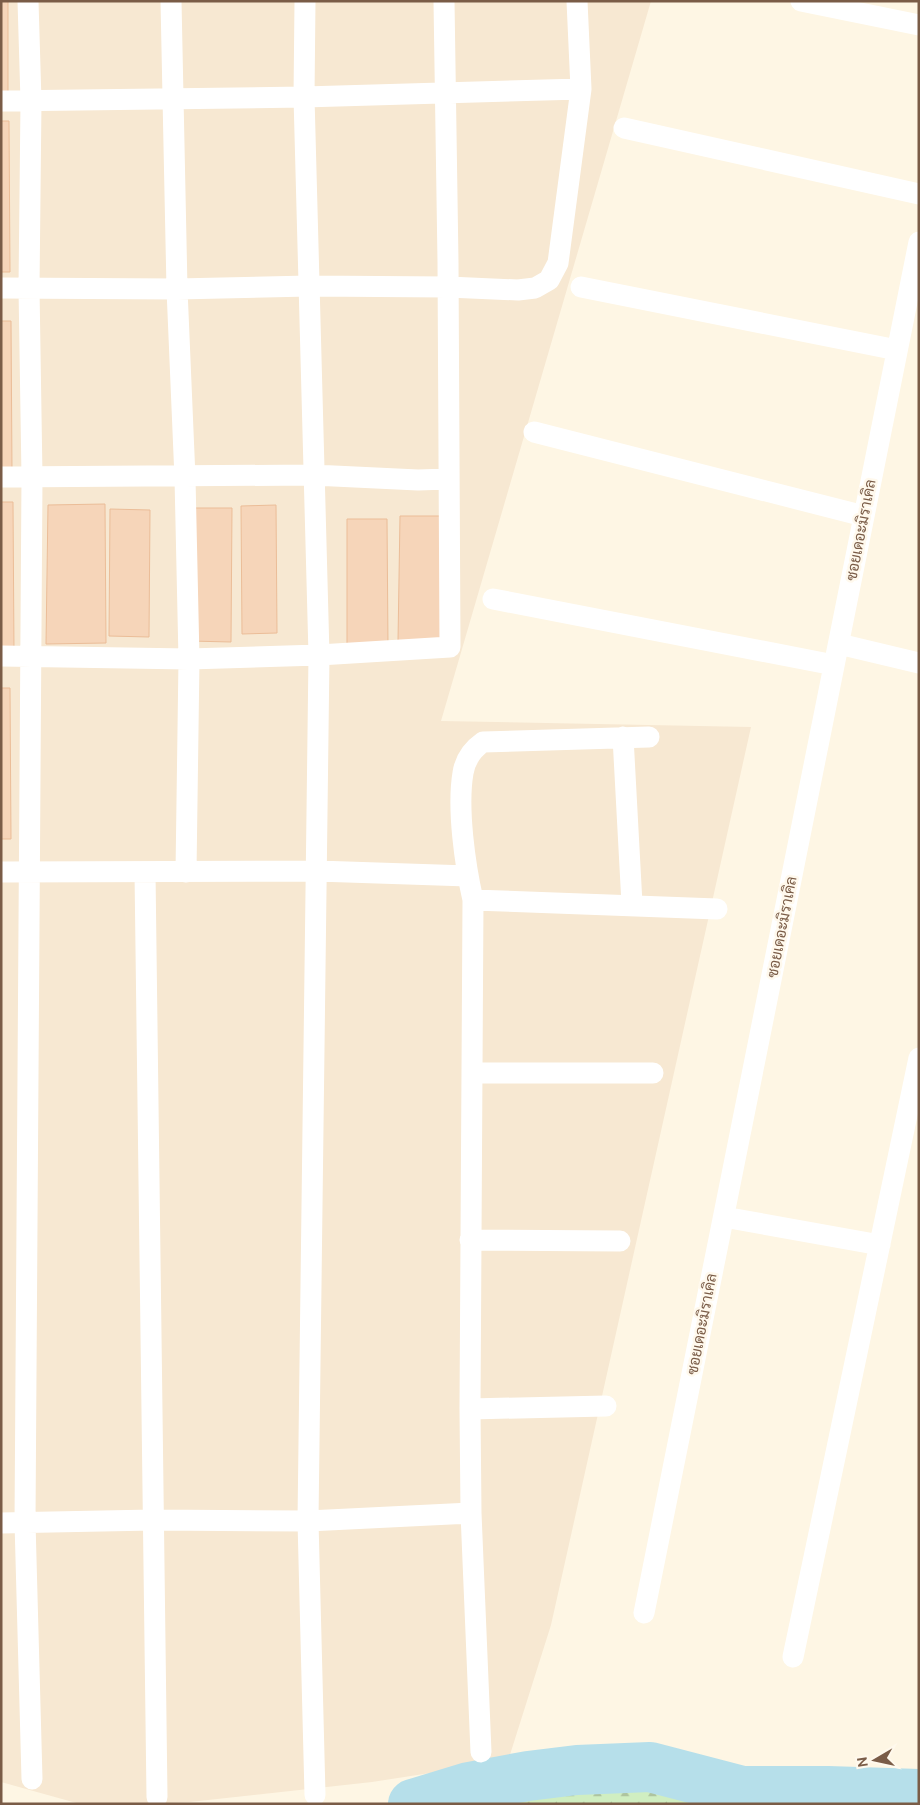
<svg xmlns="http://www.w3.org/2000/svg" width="920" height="1805" font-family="Ubuntu,Sarabun,sans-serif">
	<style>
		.residential { fill: #f7e8d2 }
		.forest { fill: url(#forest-firs) }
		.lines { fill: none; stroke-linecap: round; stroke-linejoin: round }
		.river { stroke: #b6dfea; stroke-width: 50 }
		.building { fill: #f6d5b9; stroke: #ebbd98 }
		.minor { stroke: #fff; stroke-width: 21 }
		.labels { text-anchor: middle; stroke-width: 5; stroke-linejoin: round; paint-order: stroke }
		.street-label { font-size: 15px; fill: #7a5c47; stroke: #fff9ed }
	</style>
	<defs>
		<pattern id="forest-firs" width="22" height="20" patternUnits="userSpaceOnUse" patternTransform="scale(1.25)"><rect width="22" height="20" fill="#d0eec1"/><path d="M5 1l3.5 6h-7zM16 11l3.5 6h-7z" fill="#aec49f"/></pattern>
	</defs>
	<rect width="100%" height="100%" fill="#fef6e4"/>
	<path class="residential" d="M1 1H651L441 721 751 727 551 1625 508 1761 372 1782 190 1802 145 1804H80L1 1782Z"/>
	<path class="forest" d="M532 1783 671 1785 730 1804H456Z"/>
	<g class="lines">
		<path class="river" d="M413 1804 469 1787 528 1776 577 1770 650 1767 742 1791H828L919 1794"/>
	</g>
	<path class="building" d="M1 1H8V93H1Z
		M1 121H9L10 272H1Z
		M1 321H11L12 472H1Z
		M1 502H13L14 653H1Z
		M105 504 106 643 46 644 48 505Z
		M276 505 277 633 242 634 241 506Z
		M191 508H232L231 642 190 641Z
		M110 509 150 510 149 637 109 636Z
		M400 516H445L443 641H398Z
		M347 519H387L388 647H347Z
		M1 688H10L11 839H1Z"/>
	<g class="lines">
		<path class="minor" d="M28 1 31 101 29 288 32 477 25 1522 32 1779
			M171 1 177 289 185 478 189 659 186 872
			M305 1 304 97 319 655 308 1521 315 1795
			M801 1 919 25
			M1 101 304 97 581 89
			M624 128 919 194
			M581 287 897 350
			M1 288 177 289 309 286 448 287 518 290 535 288 549 280 558 263 581 89 577 1
			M534 432 864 516
			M1 477 313 475 418 480 448 479
			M493 599 834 665
			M839 644 919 663
			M1 656 189 659 319 655 450 647 448 262 444 1
			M623 737 632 904
			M1 872 317 871 468 876
			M145 872 157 1797
			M473 900 717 909
			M473 1073H653
			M724 1217 880 1245
			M470 1240 620 1241
			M470 1409 606 1406
			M1 1523 153 1520 308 1521 471 1513
			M644 1613 919 242
			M793 1657 919 1058
			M481 1752 471 1513 470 1409 473 900C465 865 457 808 463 773 465 760 473 749 483 742L649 737"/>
	</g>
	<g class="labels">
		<g class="street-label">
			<text transform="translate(861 530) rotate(-79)" y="5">ซอยเดอะมิราเคิล</text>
			<text transform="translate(782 927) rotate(-79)" y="5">ซอยเดอะมิราเคิล</text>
			<text transform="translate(702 1324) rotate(-79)" y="5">ซอยเดอะมิราเคิล</text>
		</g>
	</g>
	<rect width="920" height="1805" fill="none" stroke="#7a5c47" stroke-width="5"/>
	<g transform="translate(875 1760) rotate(261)" stroke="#fff9ed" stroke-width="4" paint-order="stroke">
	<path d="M0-4L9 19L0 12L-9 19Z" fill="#7a5c47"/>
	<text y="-8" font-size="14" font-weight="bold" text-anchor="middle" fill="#7a5c47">N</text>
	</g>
</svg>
